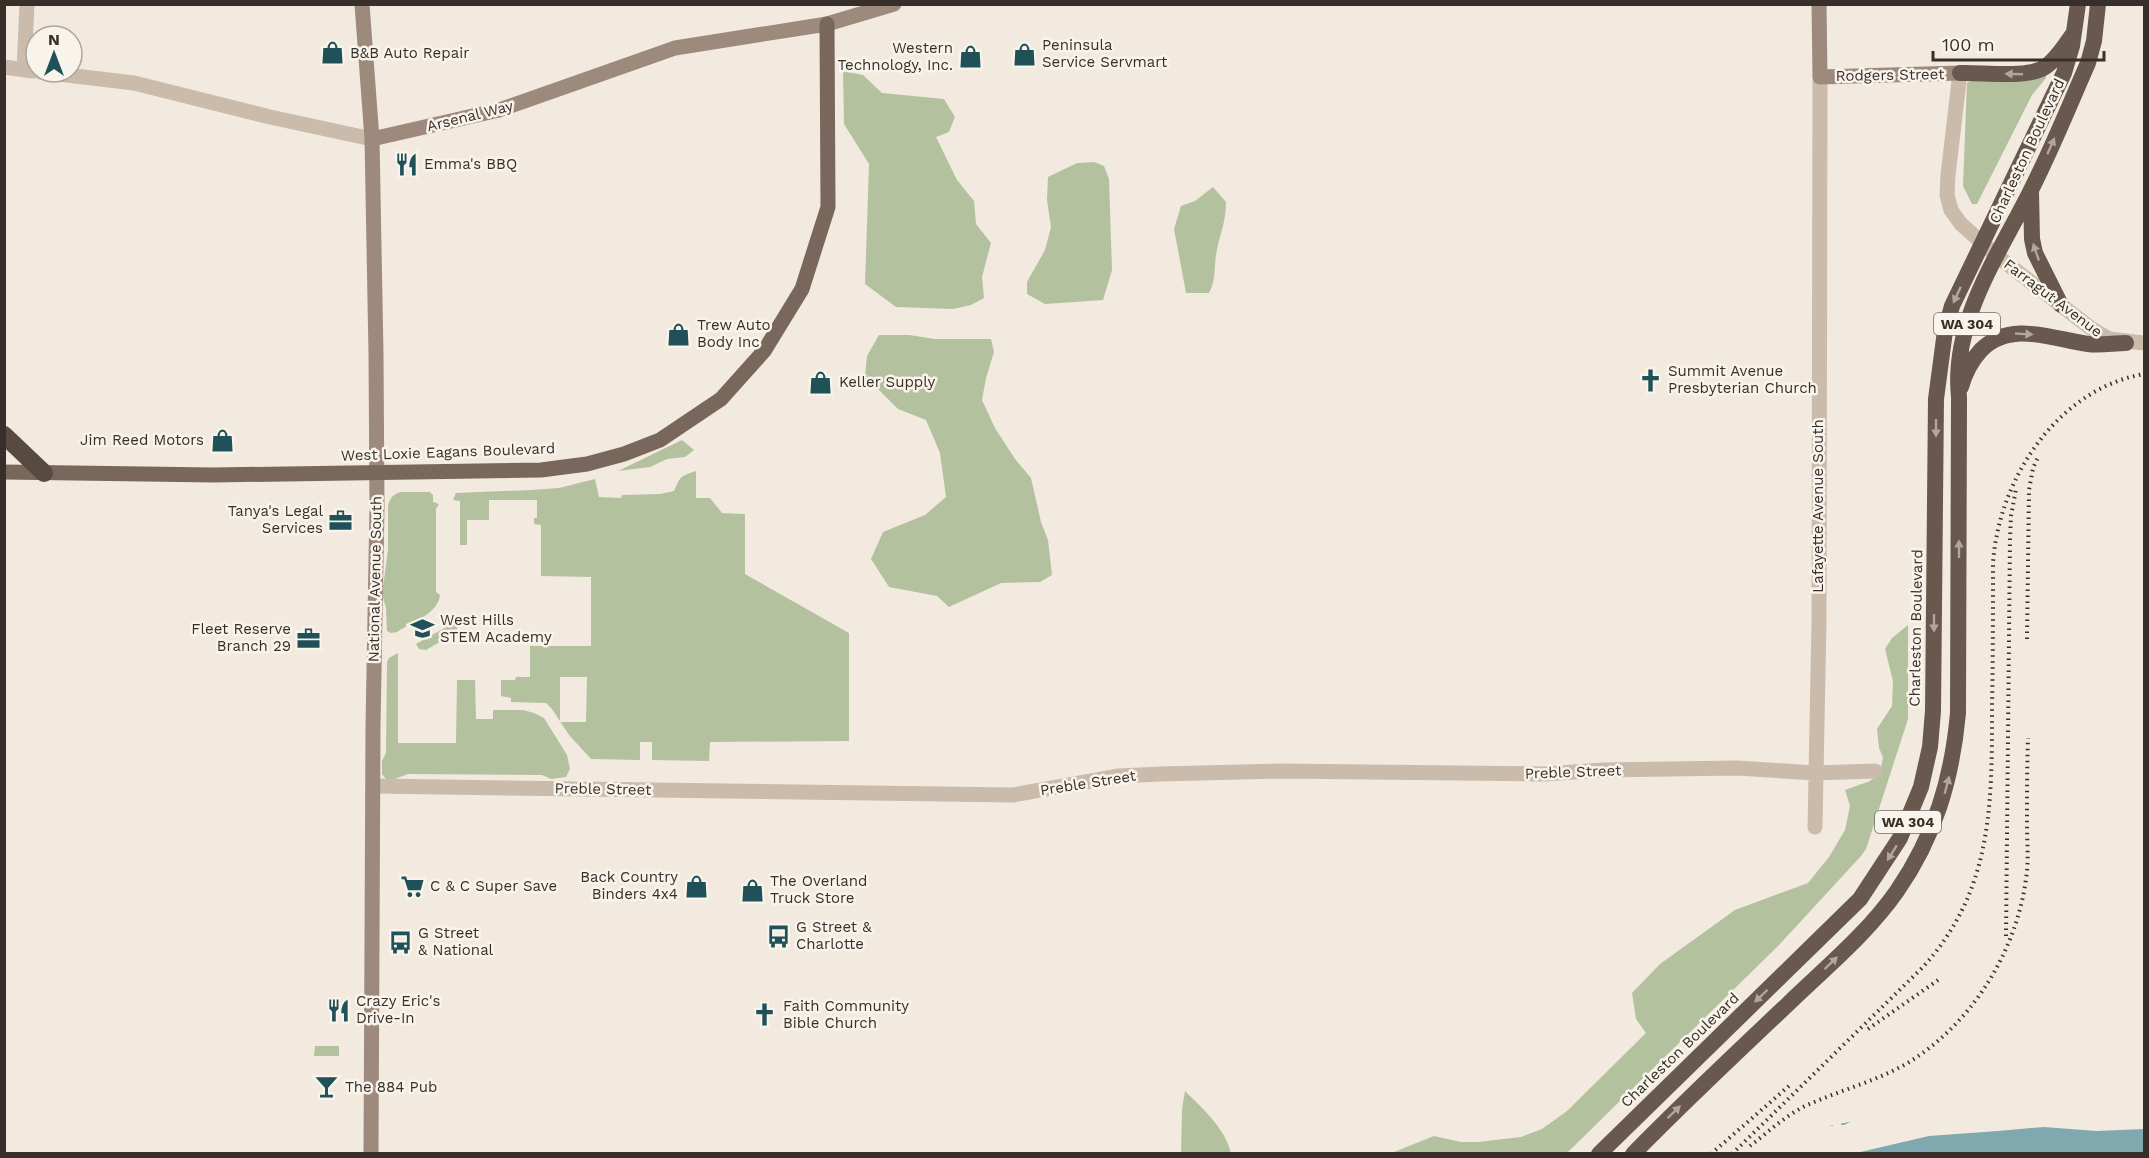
<svg xmlns="http://www.w3.org/2000/svg" width="2149" height="1158" font-family="'Work Sans',sans-serif">
	<style>
		.green { fill: #b3c19f; fill-rule: evenodd }
		.water { fill: #7fa9ae }
		.pier { fill: #f2eadf }
		.lines { fill: none; stroke-linecap: round; stroke-linejoin: round }
		.tertiary { stroke: #cabbab; stroke-width: 15 }
		.secondary { stroke: #9d8a7c; stroke-width: 15 }
		.primary { stroke: #79675c; stroke-width: 15 }
		.trunk { stroke: #68584e; stroke-width: 16 }
		.motorway { stroke: #584a41; stroke-width: 18 }
		.rail { stroke: #382f2a; stroke-width: 4; stroke-dasharray: 1.5 4.5; stroke-linecap: butt }
		.oneway { fill: #b0a69c }
		.labels { text-anchor: middle; stroke-width: 5; stroke-linejoin: round; paint-order: stroke }
		.shield { fill: #f9f4eb; stroke: #726a64; stroke-width: 1.5 }
		.shield-label { font-size: 14px; font-weight: bold; fill: #382f2a }
		.poi-label { font-size: 15px; fill: #382f2a; stroke: #f9f4eb; text-anchor: start }
		.street-label { font-size: 15px; fill: #382f2a; stroke: #f9f4eb }
	</style>
	<rect width="100%" height="100%" fill="#f2eadf"/>
	<path class="green" d="M843 71 863 75 882 93 944 99 955 117 949 132 936 137 957 180 974 201 976 224 991 243 982 277 984 298 971 305 953 309 896 307 865 284 869 164 844 124Z
		M2046 75V78L2032 95 1980 198 1977 204H1972L1963 186 1967 83 1972 80Z
		M1094 162 1104 166 1109 179 1112 270 1103 300 1045 304 1027 294V282L1045 250 1051 227 1047 200 1048 177 1077 163Z
		M1213 187 1226 202C1226 224 1219 235 1216 255 1214 269 1216 280 1209 293H1186L1174 229 1181 206 1195 201Z
		M879 335H909L935 339H991L994 352 986 378 982 400 995 428 1015 459 1031 478 1041 522 1048 540 1052 575 1040 582 1001 583 949 607 937 596 889 587 871 559 883 532 925 515 946 497 940 453 926 420 898 409 865 376 867 356Z
		M682 440 694 450 685 457 667 459 650 467 618 471Z
		M696 471V498H710L722 513 745 514V574L849 633V741L710 742 709 761 652 760V742H640V760L591 759 569 735 552 709 546 703 511 702V698L501 696V680H515L516 677H530V646H591V577L541 576V525L534 524V518H537V500H489V520H467V545H460V501L453 500 456 493 532 490 559 488 595 479 599 497 621 498 622 495 660 494 674 491C681 477 678 477 696 471ZM587 677 586 722H560V677Z
		M401 492H430L433 495V502L439 504 436 509V592L440 595C438 614 412 622 397 632L391 633 387 631 386 608 382 594 388 550V506C390 498 393 494 401 492Z
		M457 621V632L426 650 419 649 416 644Z
		M1908 625V719L1866 849 1861 856 1779 945 1567 1153 1389 1154 1434 1136 1461 1142H1478L1521 1137 1542 1129 1567 1111 1646 1033 1636 1019 1632 993 1660 964 1735 910 1808 883 1829 857 1845 830 1850 806 1845 790 1870 781 1880 773 1883 757 1879 748 1877 729 1892 706 1893 681 1885 649 1892 638Z
		M398 653V743H456L457 680H475L476 719H493V710H523L534 713 544 718 567 755 570 769 566 777 551 779 542 775 408 774 392 780 386 779 382 774V761L386 753 387 662 389 658Z
		M315 1046H339V1056H314Z
		M1185 1091C1203 1109 1225 1128 1231 1153H1181L1182 1109Z"/>
	<path class="water" d="M2144 1108V1153H1829V1126L1849 1122Z"/>
	<path class="pier" d="M1912 1105H2144V1129L2096 1131 2044 1127 1998 1131 1929 1136 1856 1153H1829V1126H1833V1123L1841 1122V1125H1844L1860 1117Z"/>
	<g class="lines">
		<path class="tertiary" d="M4 67 33 71
			M24 70 27 4
			M41 72 134 83 270 117 372 139
			M1960 73 1948 175 1947 195 1951 210 1961 224 1997 256 2092 329 2109 339 2144 343
			M373 786 1013 795 1119 776 1161 774 1279 771 1545 774 1603 770 1737 768 1815 773 1875 771
			M1815 827 1819 622 1820 77"/>
		<path class="secondary" d="M362 4 372 139 376 354 377 507 373 726 371 1154
			M1819 4 1820 77 1960 73
			M372 139 499 110 675 48 827 24 894 4"/>
		<path class="primary" d="M4 472 214 475 541 470 587 464 624 454 660 440 721 399 764 351 802 289 828 207 827 24"/>
		<path class="trunk" d="M1960 73C1983 72 2027 79 2045 67 2056 60 2065 45 2073 34
			M2031 192 2032 239 2035 253 2061 305
			M1961 387C1965 372 1971 361 1981 350 2011 320 2052 339 2088 344 2100 346 2114 343 2126 343
			M1599 1154 1860 899 1900 838 1921 787 1930 747 1933 711 1936 399 1945 331 1952 306 2064 73 2072 46 2078 4
			M1633 1154C1683 1103 1735 1054 1787 1005 1824 969 1867 934 1897 891 1935 836 1952 779 1958 713L1959 397C1951 322 1998 256 2030 192 2051 151 2069 106 2088 63L2094 41 2098 4"/>
		<path class="motorway" d="M4 435 44 473"/>
		<path class="rail" d="M2027 639 2029 490 2033 468 2039 455
			M2006 936 2010 538 2011 516 2016 489
			M1868 1029 1941 978
			M1750 1146C1767 1133 1785 1116 1805 1106 1838 1091 1874 1082 1906 1064 1971 1025 2016 953 2026 879 2029 861 2027 842 2027 824 2027 795 2027 766 2028 738
			M1711 1154 1790 1085
			M1732 1154 1921 969C1993 892 1992 804 1992 706 1993 659 1993 611 1993 564 1998 480 2057 389 2144 374"/>
	</g>
	<defs><path id="oneway-solid" d="M-6-.8H1V-3.2L6.5 0L1 3.2V.8H-6Z" transform="scale(1.5)"/></defs>
	<g class="oneway">
		<use href="#oneway-solid" transform="translate(2014 74) rotate(-178)"/>
		<use href="#oneway-solid" transform="translate(2051 146) rotate(-66)"/>
		<use href="#oneway-solid" transform="translate(2036 252) rotate(-109)"/>
		<use href="#oneway-solid" transform="translate(1957 295) rotate(115)"/>
		<use href="#oneway-solid" transform="translate(2024 334) rotate(3)"/>
		<use href="#oneway-solid" transform="translate(1936 428) rotate(90)"/>
		<use href="#oneway-solid" transform="translate(1959 549) rotate(-90)"/>
		<use href="#oneway-solid" transform="translate(1934 623) rotate(90)"/>
		<use href="#oneway-solid" transform="translate(1947 785) rotate(-75)"/>
		<use href="#oneway-solid" transform="translate(1892 853) rotate(122)"/>
		<use href="#oneway-solid" transform="translate(1831 963) rotate(-44)"/>
		<use href="#oneway-solid" transform="translate(1761 996) rotate(136)"/>
		<use href="#oneway-solid" transform="translate(1674 1112) rotate(-44)"/>
	</g>
	<defs>
		<symbol id="shop-bare" viewBox="-9 -9 18 18"><path d="M-5-2.5h2.3a2.7 3.5 0 0 1 5.4 0H5L5.5 6h-11ZM-1.5-2.5h3a1.5 2.3 0 0 0-3 0Z" fill="#215158" stroke="#f9f4eb" stroke-width="2.5" paint-order="stroke"/></symbol>
		<symbol id="restaurant-bare" viewBox="-9 -9 18 18"><path d="M-5-6h1v4h1v-4h1v4h1v-4h1v5L-1.5 .5V6h-2V.5L-5-1ZM5-6V6H3V1.5H1.5Q1.5-4 5-6Z" fill="#215158" stroke="#f9f4eb" stroke-width="2.5" paint-order="stroke"/></symbol>
		<symbol id="church-bare" viewBox="-9 -9 18 18"><path d="M-1.2-6h2.4v3.5h3.3v2.4h-3.3V6h-2.4V-.1h-3.3v-2.4h3.3Z" fill="#215158" stroke="#f9f4eb" stroke-width="2.5" paint-order="stroke"/></symbol>
		<symbol id="office-bare" viewBox="-9 -9 18 18"><path d="M-6-3h4V-5.5h4V-3h4V5H-6ZM-1-4.5V-3h2v-1.5ZM-6 0V1H6V0Z" fill="#215158" stroke="#f9f4eb" stroke-width="2.5" paint-order="stroke"/></symbol>
		<symbol id="school-bare" viewBox="-9 -9 18 18"><path d="M0-5L7-2L0 1L-7-2ZM-4 1L0 2.5L4 1V4Q0 6-4 4Z" fill="#215158" stroke="#f9f4eb" stroke-width="2.5" paint-order="stroke"/></symbol>
		<symbol id="supermarket-bare" viewBox="-9 -9 18 18"><path d="M-6-5.5h2.5l.6 2H6L4.5 2H-2.5L-4.4-4H-6ZM-1.5 3.2a1.3 1.3 0 1 0 .1 0ZM3 3.2a1.3 1.3 0 1 0 .1 0Z" fill="#215158" stroke="#f9f4eb" stroke-width="2.5" paint-order="stroke"/></symbol>
		<symbol id="bus-bare" viewBox="-9 -9 18 18"><path d="M-5-6H5V4H4V6H2V4H-2V6H-4V4H-5ZM-3.5-4V0h7V-4ZM-3.5 1.2v1.5H-2V1.2ZM2 1.2v1.5H3.5V1.2Z" fill="#215158" stroke="#f9f4eb" stroke-width="2.5" paint-order="stroke"/></symbol>
		<symbol id="bar-bare" viewBox="-9 -9 18 18"><path d="M-6-5H6L.8 .8V4.5H3.5V6h-7V4.5H-.8V.8Z" fill="#215158" stroke="#f9f4eb" stroke-width="2.5" paint-order="stroke"/></symbol>
	</defs>
	<g fill-rule="evenodd">
		<use href="#shop-bare" x="316" y="36" width="33" height="33"/>
		<use href="#shop-bare" x="1008" y="38" width="33" height="33"/>
		<use href="#shop-bare" x="954" y="40" width="33" height="33"/>
		<use href="#restaurant-bare" x="390" y="148" width="33" height="33"/>
		<use href="#shop-bare" x="662" y="318" width="33" height="33"/>
		<use href="#church-bare" x="1634" y="364" width="33" height="33"/>
		<use href="#shop-bare" x="804" y="366" width="33" height="33"/>
		<use href="#shop-bare" x="206" y="424" width="33" height="33"/>
		<use href="#office-bare" x="324" y="504" width="33" height="33"/>
		<use href="#school-bare" x="406" y="612" width="33" height="33"/>
		<use href="#office-bare" x="292" y="622" width="33" height="33"/>
		<use href="#supermarket-bare" x="396" y="870" width="33" height="33"/>
		<use href="#shop-bare" x="680" y="870" width="33" height="33"/>
		<use href="#shop-bare" x="736" y="874" width="33" height="33"/>
		<use href="#bus-bare" x="762" y="920" width="33" height="33"/>
		<use href="#bus-bare" x="384" y="926" width="33" height="33"/>
		<use href="#restaurant-bare" x="322" y="994" width="33" height="33"/>
		<use href="#church-bare" x="748" y="998" width="33" height="33"/>
		<use href="#bar-bare" x="310" y="1070" width="33" height="33"/>
	</g>
	<g class="labels">
		<g class="shield">
			<rect x="1934" y="313" width="66" height="22" rx="4.5"/>
			<rect x="1875" y="811" width="66" height="22" rx="4.5"/>
		</g>
		<g class="shield-label">
			<text x="1967" y="329">WA 304</text>
			<text x="1908" y="827">WA 304</text>
		</g>
		<g class="poi-label">
			<text x="1042" y="50">Peninsula<tspan x="1042" dy="17">Service Servmart</tspan></text>
			<text x="953" y="53" text-anchor="end">Western<tspan x="953" dy="17">Technology, Inc.</tspan></text>
			<text x="350" y="58">B&amp;B Auto Repair</text>
			<text x="424" y="169">Emma's BBQ</text>
			<text x="697" y="330">Trew Auto<tspan x="697" dy="17">Body Inc</tspan></text>
			<text x="1668" y="376">Summit Avenue<tspan x="1668" dy="17">Presbyterian Church</tspan></text>
			<text x="839" y="387">Keller Supply</text>
			<text x="204" y="445" text-anchor="end">Jim Reed Motors</text>
			<text x="323" y="516" text-anchor="end">Tanya's Legal<tspan x="323" dy="17">Services</tspan></text>
			<text x="440" y="625">West Hills<tspan x="440" dy="17">STEM Academy</tspan></text>
			<text x="291" y="634" text-anchor="end">Fleet Reserve<tspan x="291" dy="17">Branch 29</tspan></text>
			<text x="678" y="882" text-anchor="end">Back Country<tspan x="678" dy="17">Binders 4x4</tspan></text>
			<text x="770" y="886">The Overland<tspan x="770" dy="17">Truck Store</tspan></text>
			<text x="430" y="891">C &amp; C Super Save</text>
			<text x="796" y="932">G Street &amp;<tspan x="796" dy="17">Charlotte</tspan></text>
			<text x="418" y="938">G Street<tspan x="418" dy="17">&amp; National</tspan></text>
			<text x="356" y="1006">Crazy Eric's<tspan x="356" dy="17">Drive-In</tspan></text>
			<text x="783" y="1011">Faith Community<tspan x="783" dy="17">Bible Church</tspan></text>
			<text x="345" y="1092">The 884 Pub</text>
		</g>
		<g class="street-label">
			<text transform="translate(1890 75) rotate(-1)" y="5">Rodgers Street</text>
			<text transform="translate(470 116) rotate(-14)" y="5">Arsenal Way</text>
			<text transform="translate(2027 151) rotate(-65)" y="5">Charleston Boulevard</text>
			<text transform="translate(2053 298) rotate(37)" y="5">Farragut Avenue</text>
			<text transform="translate(448 452) rotate(-2)" y="5">West Loxie Eagans Boulevard</text>
			<text transform="translate(1818 506) rotate(-90)" y="5">Lafayette Avenue South</text>
			<text transform="translate(375 579) rotate(-89)" y="5">National Avenue South</text>
			<text transform="translate(1916 628) rotate(-89)" y="5">Charleston Boulevard</text>
			<text transform="translate(1573 772) rotate(-2)" y="5">Preble Street</text>
			<text transform="translate(1088 783) rotate(-9)" y="5">Preble Street</text>
			<text transform="translate(603 789) rotate(1)" y="5">Preble Street</text>
			<text transform="translate(1680 1050) rotate(-44)" y="5">Charleston Boulevard</text>
		</g>
	</g>
	<rect width="2149" height="1158" fill="none" stroke="#382f2a" stroke-width="12"/>
	<g transform="translate(54 54)"><circle r="28" fill="#f9f4eb" stroke="#aca59e" stroke-width="1.5"/>
	<path d="M0-4.5L10 22L0 15L-10 22Z" fill="#215158"/>
	<text y="-9" font-size="16" font-weight="bold" text-anchor="middle" fill="#382f2a">N</text>
	</g>
	<path d="M1933 51v9h171v-9" fill="none" stroke="#382f2a" stroke-width="3"/>
	<text x="1942" y="51" font-size="18" fill="#382f2a" stroke="#f9f4eb" stroke-width="4.5" paint-order="stroke">100 m</text>
</svg>
